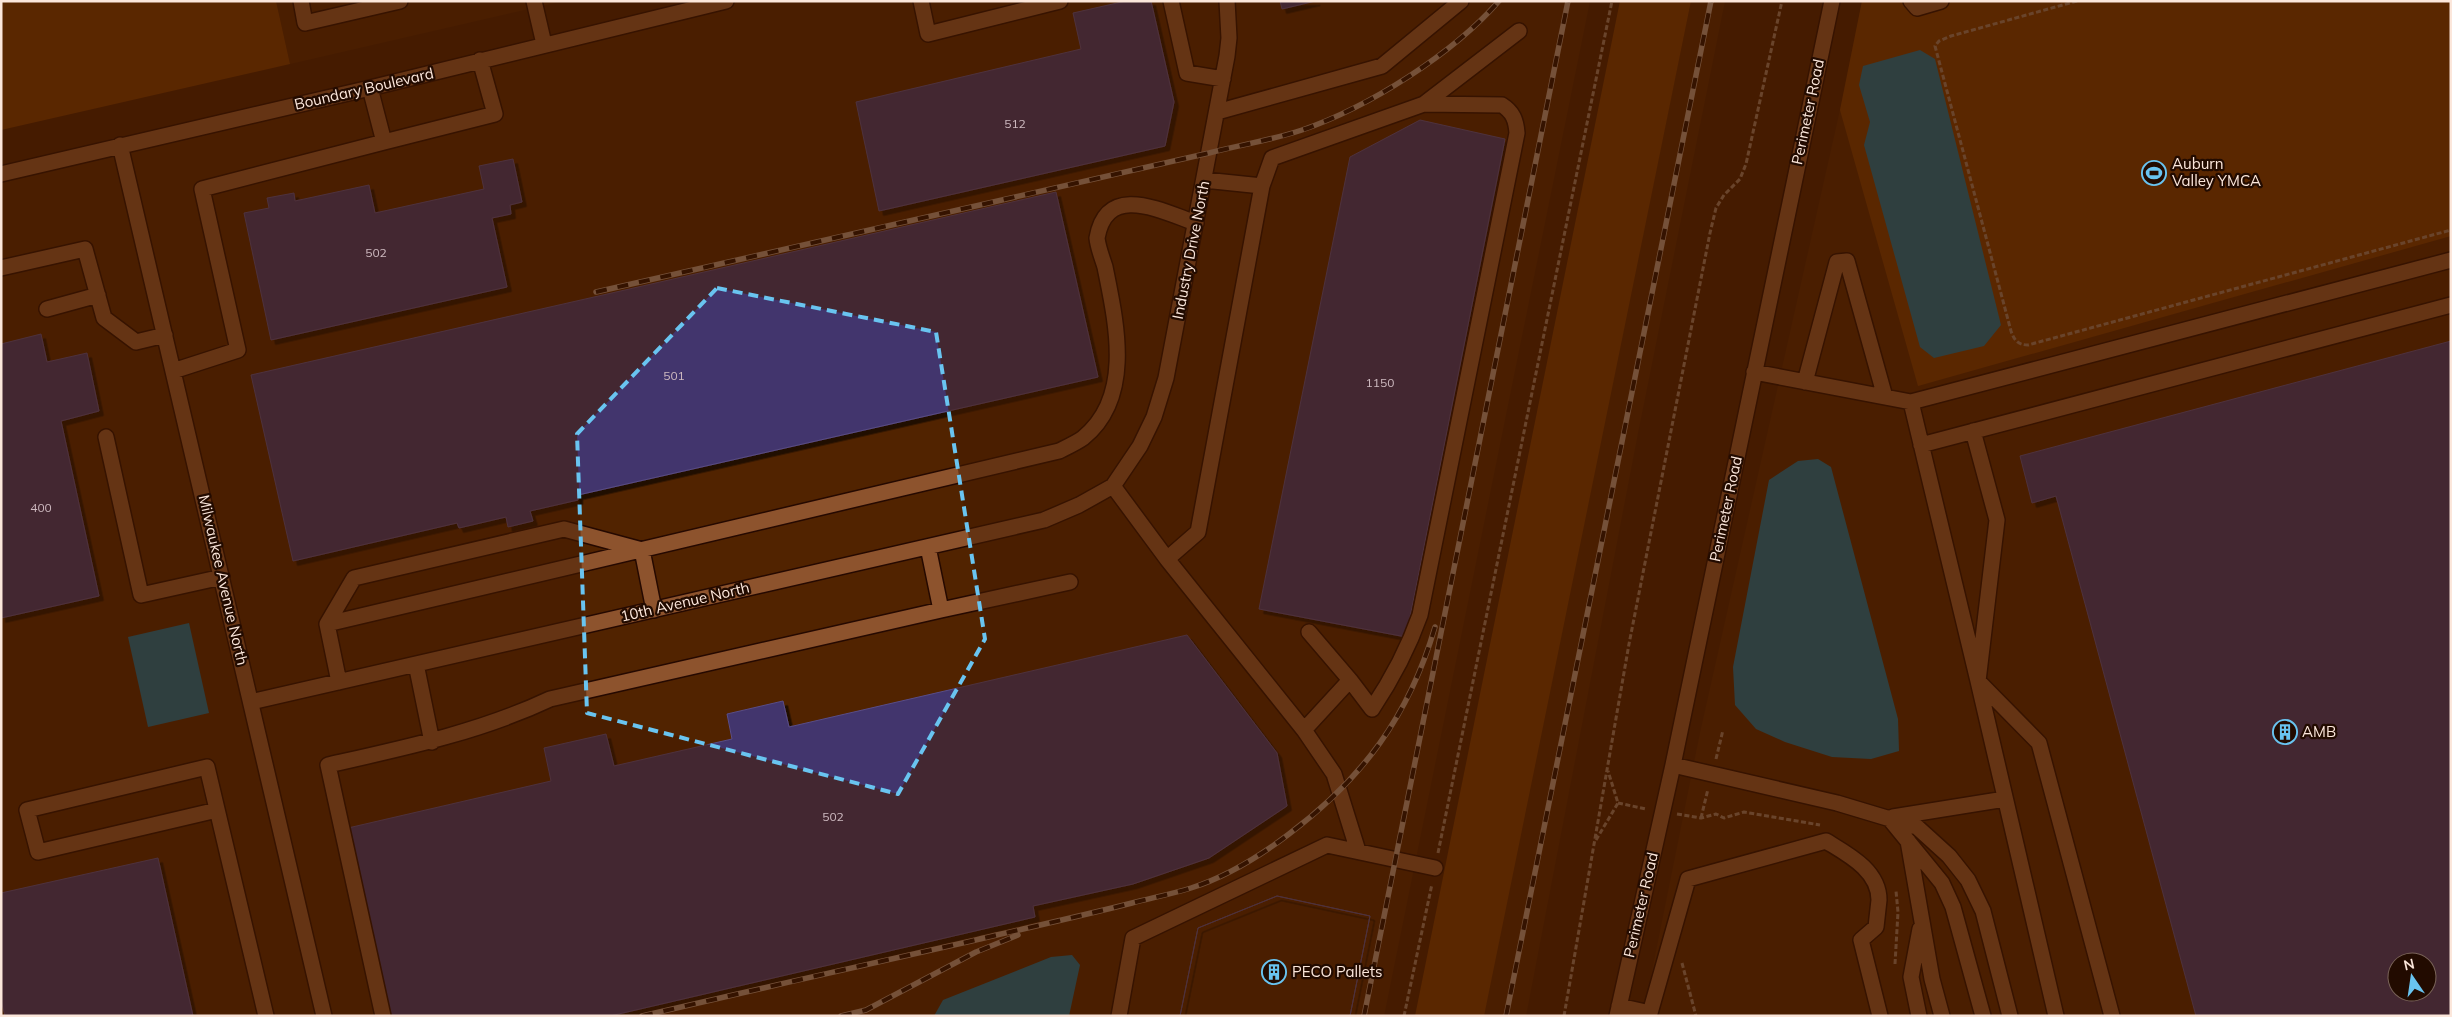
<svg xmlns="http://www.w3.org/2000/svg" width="2452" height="1017" font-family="Mulish,sans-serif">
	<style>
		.built { fill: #512300; fill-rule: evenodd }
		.green { fill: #743602 }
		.water { fill: #156a8d }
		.building { fill: #42356d; stroke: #594d87; fill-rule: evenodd; filter: url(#shadow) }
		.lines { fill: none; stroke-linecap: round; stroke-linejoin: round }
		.minor-casing { stroke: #250900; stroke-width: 18 }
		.path { stroke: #967661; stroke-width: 3; stroke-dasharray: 5 2.5; stroke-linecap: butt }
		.minor { stroke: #8d532d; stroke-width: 15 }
		.rail-casing { stroke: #b0927f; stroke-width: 5.5 }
		.rail { stroke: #220b00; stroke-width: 4; stroke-dasharray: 11; stroke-linecap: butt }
		.marked { fill: none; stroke: #69c4f0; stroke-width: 4; stroke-dasharray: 10 6; stroke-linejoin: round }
		.labels { text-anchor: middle; stroke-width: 4.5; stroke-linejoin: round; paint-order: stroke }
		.number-label { font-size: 12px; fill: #cebac0 }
		.street-label { font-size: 15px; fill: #fce7db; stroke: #220b00 }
		.poi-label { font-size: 15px; fill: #fce7db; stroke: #220b00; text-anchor: start }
	</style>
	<defs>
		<filter id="shadow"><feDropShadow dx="4.5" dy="4.5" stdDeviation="0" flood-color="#0009"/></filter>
	</defs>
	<rect width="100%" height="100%" fill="#461c00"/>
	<path class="built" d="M276 1H563L290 64Z
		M741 1H1590L1384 1016H1V175Z
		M1691 1H1725L1638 433 1526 1016H1481Z
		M1862 1H2451V1016H1643L1700 733 1840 110ZM2397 962H2427V992H2397Z"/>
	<path class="green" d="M1 1H276L290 64 1 130Z
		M1620 1H1691L1484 1016H1415Z
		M1862 1H2451V236L1918 386 1840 110Z"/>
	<path class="water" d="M1920 50 1935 59 2001 325 1984 346 1934 358 1920 347 1864 145 1870 122 1859 85 1863 66Z
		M1818 459 1831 467 1898 719 1899 751 1871 759 1832 757 1785 742 1756 729 1735 705 1733 667 1769 480 1798 461Z
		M189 623 209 713 148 727 128 637Z
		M1072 955 1080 965 1069 1016H934L943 1000 1051 957Z"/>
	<path class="building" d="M1126 1H1151L1174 102 1165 146 879 211 856 102 1081 49 1073 13Z
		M1280 1H1316L1282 9Z
		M1420 120 1505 139 1406 637 1259 609 1350 157Z
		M513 159 522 202 510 205 511 214 492 218 507 287 271 340 244 213 269 208 267 198 294 193 295 201 369 185 375 213 484 189 479 166Z
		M1056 192 1098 377 578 495V500L530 511 533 521 508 527 506 517 459 528 457 523 293 561 251 375Z
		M41 334 47 362 87 353 99 411 61 421 99 596 1 618V344Z
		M2451 341V1016H2196L2056 496 2032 503 2020 456ZM2397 962H2427V992H2397Z
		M1187 635 1277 753 1287 806 1209 858 1133 884 1033 906 1035 917 610 1016H391L348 828 551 781 544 748 606 734 614 766 732 739 727 714 783 701 789 727Z
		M158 858 193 1016H5L1 1000V893Z
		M1277 896 1370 916 1350 1016H1180L1198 928Z
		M1277 896 1370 916 1350 1016H1180L1198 928Z"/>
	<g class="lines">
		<defs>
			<path id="minor" d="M301 1 305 23 400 1
				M534 1 544 44
				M921 1 928 34 1060 1
				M1171 1 1187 73 1223 79
				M1911 1 1917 8 1941 1
				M1217 112 1382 66 1461 1
				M384 142 495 114 480 60
				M120 145 324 1016
				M1 174 370 88 726 1
				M1262 186 1272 158 1424 104 1519 31
				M1 268 85 249 104 318 136 342 165 335
				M47 309 98 295
				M173 371 238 350 202 189 384 142 370 88
				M1754 372 1911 402 2451 260
				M1805 382 1837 262 1847 261 1885 397
				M1911 402 1978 681 2039 743 2112 1016
				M1973 431 1997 520 1978 681 2056 1016
				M106 437 141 595 222 577
				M1921 445 2451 305
				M1113 486 1167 559 1304 730 1334 774 1358 851
				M928 547 941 610 1070 582
				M1167 559 1198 532 1262 186 1204 180
				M327 624 354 578 564 529 642 550 654 610
				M416 664 432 742
				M1350 680 1372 709C1392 679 1408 649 1420 615L1517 133C1516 120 1513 112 1502 105L1424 104
				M339 682 327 624 1059 451C1067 447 1076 443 1083 438 1134 397 1116 322 1105 267 1102 257 1098 248 1097 238 1107 182 1161 211 1196 223
				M251 702 1044 520 1079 505 1113 486 1140 446 1154 417 1166 378 1227 56 1229 38 1227 1
				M1304 730 1350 680 1309 632
				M1673 765 1837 803 1917 827 1949 856 1968 880 1983 911 2010 1016
				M217 810 38 852 27 810 207 767 266 1016
				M1893 817 2005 799
				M1889 818 1942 883 1953 907 1983 1016
				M1908 841 1932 979 1942 1016
				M1619 1006 1650 1013 1688 879 1826 841C1847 854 1879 870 1879 900 1878 909 1877 918 1876 927L1861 940 1880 1016
				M383 1016 328 765C404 748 480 732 550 699L941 610
				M1119 1016 1133 938 1327 845 1435 868
				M1617 1016 1673 765 1832 1
				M1919 1016 1911 977 1920 929"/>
		</defs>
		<use href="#minor" class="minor-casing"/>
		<path class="path" d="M2077 1 1951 36 1939 41 1935 46 2011 331C2014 340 2018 345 2028 345L2451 230
			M1716 759 1723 730
			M1618 803 1646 809
			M1677 814 1701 818 1716 814 1724 818 1744 812 1820 825
			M1701 818 1708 789
			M1596 840 1618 803 1608 771
			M1438 853 1612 1
			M1682 963 1696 1016
			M1895 964 1898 912 1896 891
			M1404 1016 1432 884
			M1564 1016 1629 644 1710 233 1716 208 1724 195 1740 179 1746 164 1782 1"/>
		<use href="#minor" class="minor"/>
		<defs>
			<path id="rail" d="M596 292 1209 153C1240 145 1272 140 1302 130 1369 107 1453 54 1499 1
				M642 1016C750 991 859 966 967 942 1022 929 1077 917 1132 903 1151 898 1172 894 1191 888 1226 877 1260 856 1289 834 1363 778 1409 716 1435 627
				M841 1016 866 1010 976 952 1018 935
				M1364 1016 1568 1
				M1506 1016 1711 1"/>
		</defs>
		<use href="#rail" class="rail-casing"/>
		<use href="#rail" class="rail"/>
	</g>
	<path d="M0 0H2452V1017H0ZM717 288 936 332 985 639 898 794 587 713 577 434Z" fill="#461c00" fill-opacity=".55" fill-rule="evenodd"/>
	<path class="marked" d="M717 288 936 332 985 639 898 794 587 713 577 434Z"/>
	<defs>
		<symbol id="stadium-ring" viewBox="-11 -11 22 22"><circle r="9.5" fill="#220b00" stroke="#69c4f0" stroke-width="1.5"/><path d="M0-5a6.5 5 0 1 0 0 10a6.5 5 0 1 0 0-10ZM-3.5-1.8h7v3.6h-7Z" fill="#69c4f0"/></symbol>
		<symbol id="building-ring" viewBox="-11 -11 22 22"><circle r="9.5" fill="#220b00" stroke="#69c4f0" stroke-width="1.5"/><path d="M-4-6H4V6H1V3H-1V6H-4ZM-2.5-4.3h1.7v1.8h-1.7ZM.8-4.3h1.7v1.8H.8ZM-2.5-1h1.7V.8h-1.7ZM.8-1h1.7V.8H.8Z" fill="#69c4f0"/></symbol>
	</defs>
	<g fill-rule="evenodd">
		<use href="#stadium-ring" x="2140" y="159" width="28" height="28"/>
		<use href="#building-ring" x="2271" y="718" width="28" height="28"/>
		<use href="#building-ring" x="1260" y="958" width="28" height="28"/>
	</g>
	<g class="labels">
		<g class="number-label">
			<text x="1015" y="128">512</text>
			<text x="376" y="257">502</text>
			<text x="674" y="380">501</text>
			<text x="1380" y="387">1150</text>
			<text x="41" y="512">400</text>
			<text x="833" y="821">502</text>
		</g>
		<g class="street-label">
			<text transform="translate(364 89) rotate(-13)" y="5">Boundary Boulevard</text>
			<text transform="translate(1808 112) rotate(-78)" y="5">Perimeter Road</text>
			<text transform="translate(1191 250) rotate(-79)" y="5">Industry Drive North</text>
			<text transform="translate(1726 509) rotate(-78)" y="5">Perimeter Road</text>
			<text transform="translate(223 580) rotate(77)" y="5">Milwaukee Avenue North</text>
			<text transform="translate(685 602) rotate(-13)" y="5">10th Avenue North</text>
			<text transform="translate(1641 905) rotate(-77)" y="5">Perimeter Road</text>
		</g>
		<g class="poi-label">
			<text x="2172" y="169">Auburn<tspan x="2172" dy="17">Valley YMCA</tspan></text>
			<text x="2302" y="737">AMB</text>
			<text x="1292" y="977">PECO Pallets</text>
		</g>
	</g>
	<rect width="2452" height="1017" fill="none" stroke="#fce7db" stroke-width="5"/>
	<g transform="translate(2412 977) rotate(347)"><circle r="24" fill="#220b00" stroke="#796358"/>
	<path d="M0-4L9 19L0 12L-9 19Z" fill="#69c4f0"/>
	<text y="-8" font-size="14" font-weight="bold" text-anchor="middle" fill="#fce7db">N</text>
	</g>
</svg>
